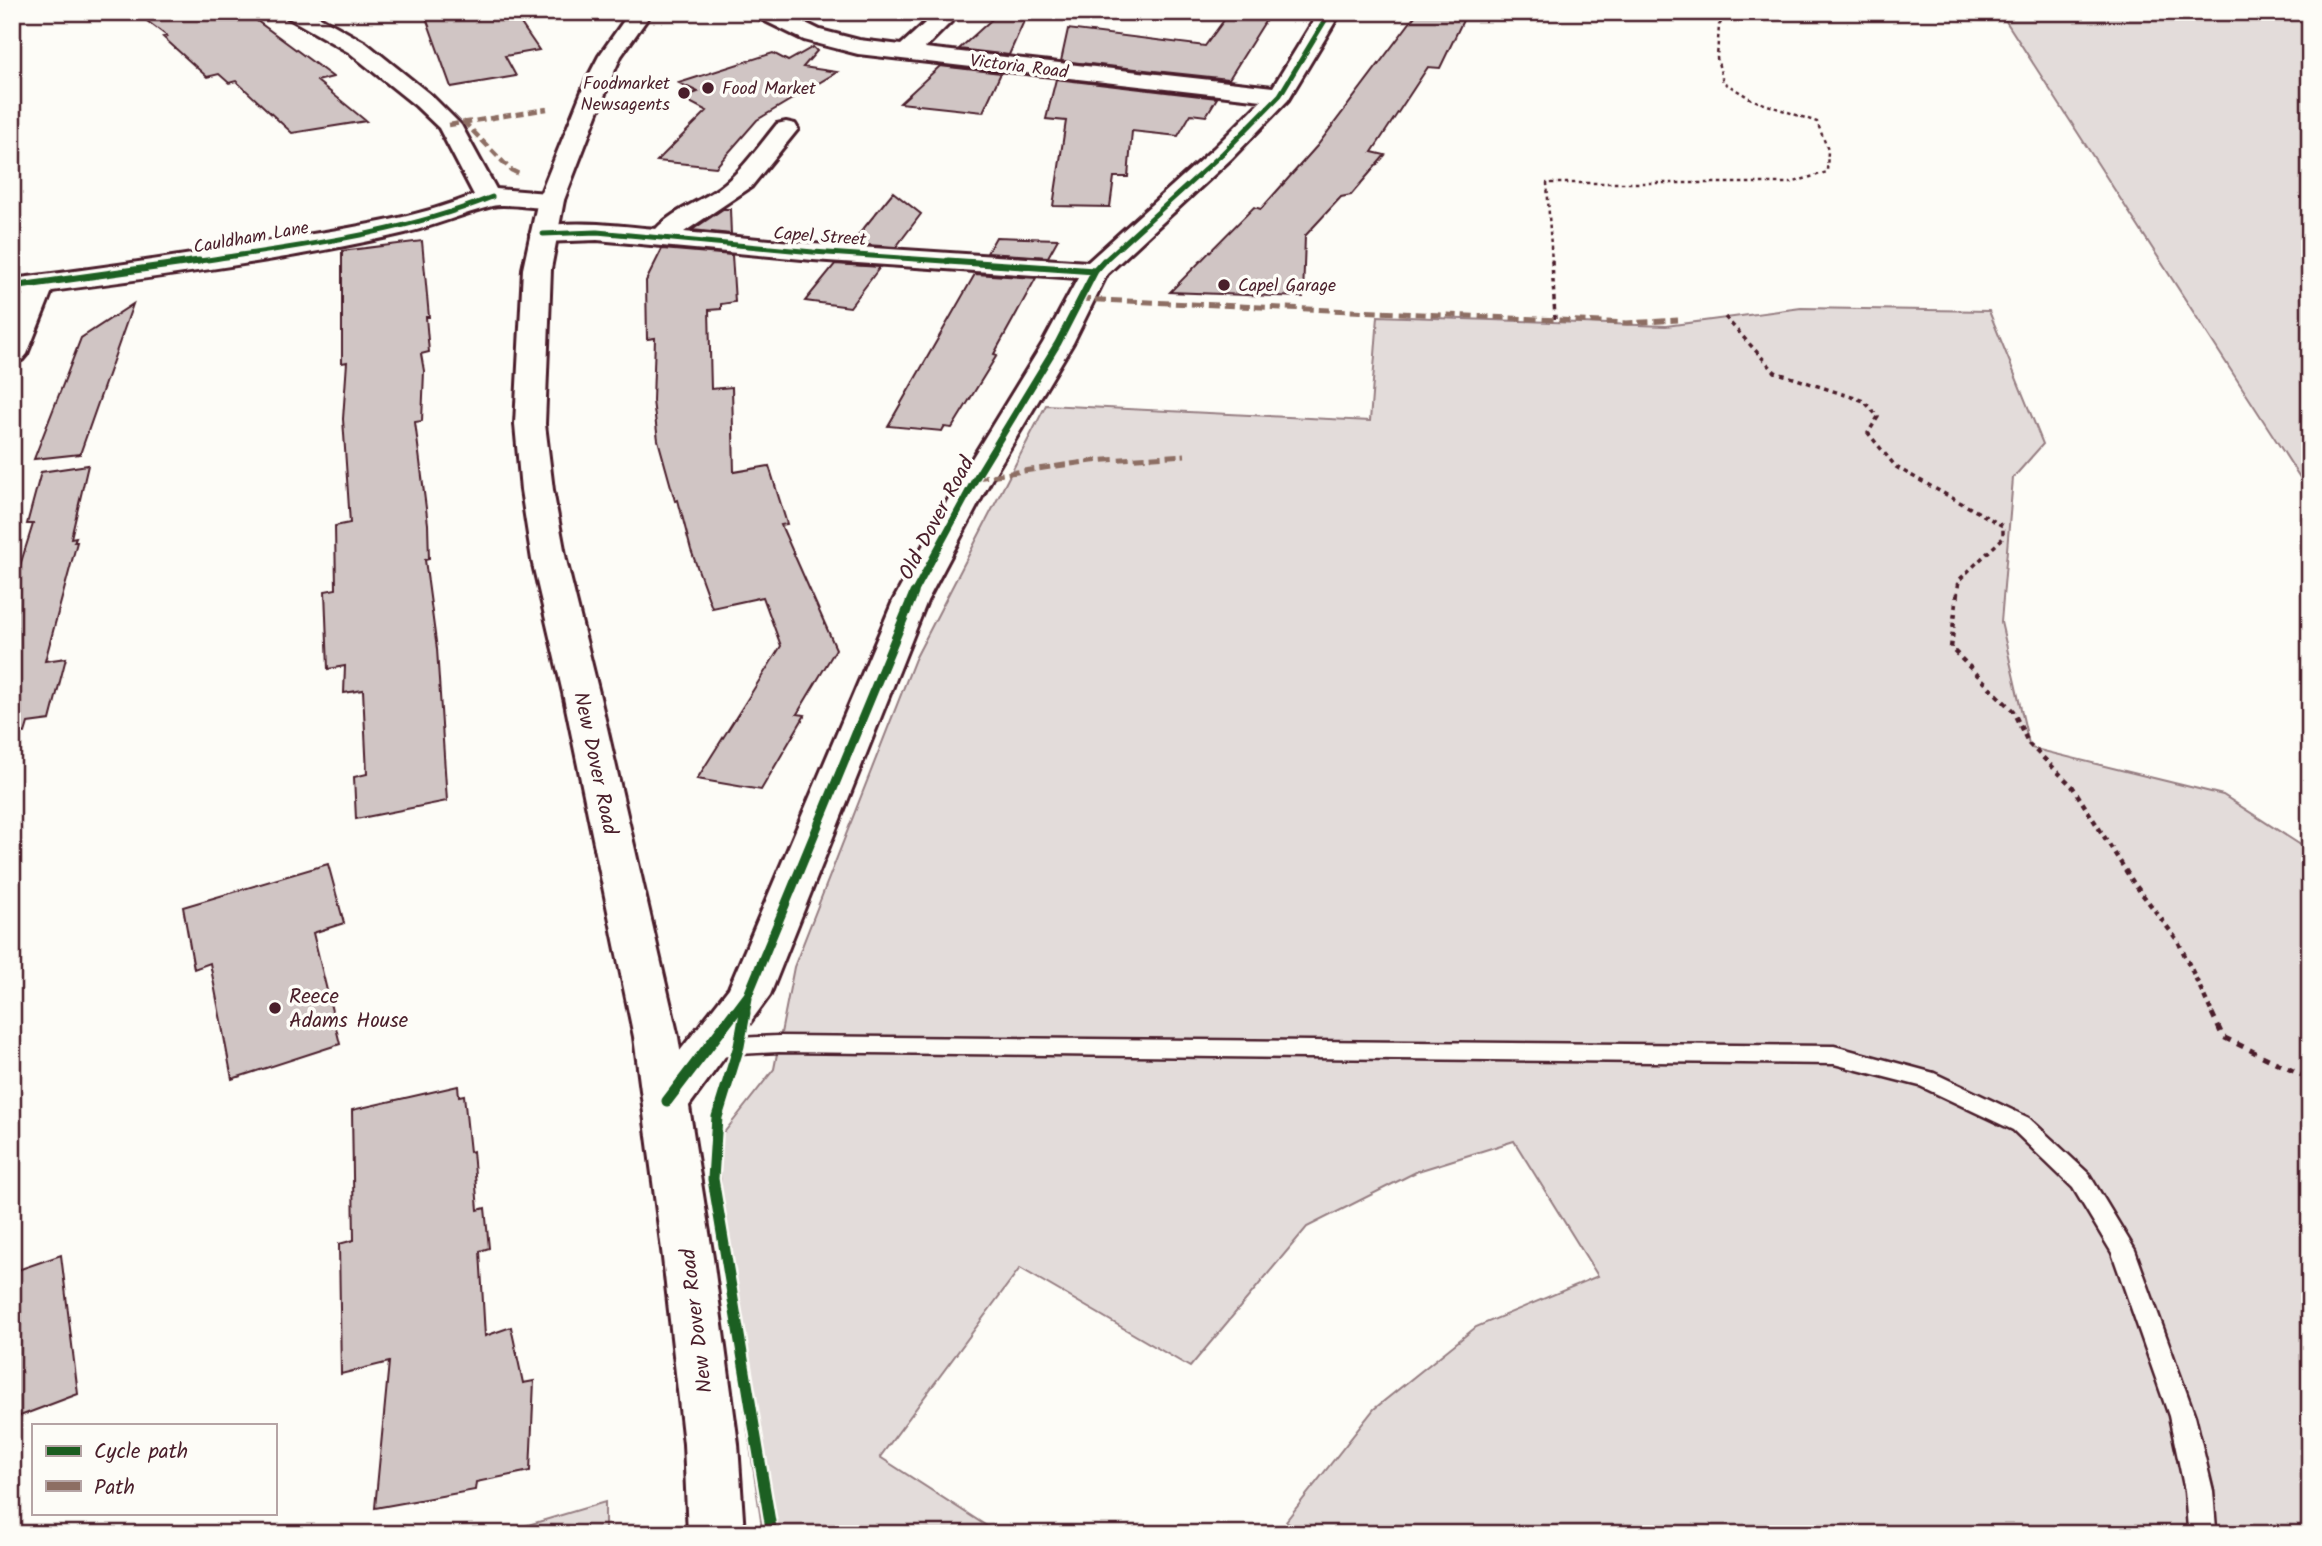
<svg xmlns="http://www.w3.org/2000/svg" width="2322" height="1546" font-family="Kalam,sans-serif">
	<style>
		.green { fill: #e3dcda; stroke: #967e82; stroke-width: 2 }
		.building { fill: #d0c5c4; stroke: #4a1f2b; stroke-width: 2 }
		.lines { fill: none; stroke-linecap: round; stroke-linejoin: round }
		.service-casing { stroke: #4a1f2b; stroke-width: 5 }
		.minor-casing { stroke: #4a1f2b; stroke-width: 6 }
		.secondary-casing { stroke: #4a1f2b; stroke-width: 6 }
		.path-far3 { stroke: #4a1f2b; stroke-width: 2.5; stroke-dasharray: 3.5 3.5; stroke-linecap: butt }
		.path-far2 { stroke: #4a1f2b; stroke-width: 3.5; stroke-dasharray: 4.5 4.5; stroke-linecap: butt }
		.path-far1 { stroke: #4a1f2b; stroke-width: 4.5; stroke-dasharray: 5 5; stroke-linecap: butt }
		.path { stroke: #4a1f2b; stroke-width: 5; stroke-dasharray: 7 7; stroke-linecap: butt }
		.service { fill: #fdfcf7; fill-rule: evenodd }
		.minor { fill: #fdfcf7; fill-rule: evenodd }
		.secondary { fill: #fdfcf7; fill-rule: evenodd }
		.quiet-far1 { stroke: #8d6e63; stroke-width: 4.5; stroke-dasharray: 9 4.5; stroke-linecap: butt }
		.quiet { stroke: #8d6e63; stroke-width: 5; stroke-dasharray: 11 5; stroke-linecap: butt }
		.cycleway-far3-casing { stroke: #fdfcf7; stroke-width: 8 }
		.cycleway-far2-casing { stroke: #fdfcf7; stroke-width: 10 }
		.cycleway-far1-casing { stroke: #fdfcf7; stroke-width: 13 }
		.cycleway-casing { stroke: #fdfcf7; stroke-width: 16 }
		.cycleway-far3 { stroke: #1b5e20; stroke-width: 5 }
		.cycleway-far2 { stroke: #1b5e20; stroke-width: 7 }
		.cycleway-far1 { stroke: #1b5e20; stroke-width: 9 }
		.cycleway { stroke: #1b5e20; stroke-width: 11 }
		.poi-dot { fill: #4a1f2b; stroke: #fdfcf7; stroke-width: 2.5 }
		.labels { text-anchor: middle; stroke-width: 7; stroke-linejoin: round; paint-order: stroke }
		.far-street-label { font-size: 18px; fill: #4a1f2b; stroke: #fdfcf7 }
		.far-poi-label { font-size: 18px; fill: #4a1f2b; stroke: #fdfcf7; text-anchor: start }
		.street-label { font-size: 21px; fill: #4a1f2b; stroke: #fdfcf7 }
		.poi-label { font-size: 21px; fill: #4a1f2b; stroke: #fdfcf7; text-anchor: start }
	</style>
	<rect width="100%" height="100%" fill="#fdfcf7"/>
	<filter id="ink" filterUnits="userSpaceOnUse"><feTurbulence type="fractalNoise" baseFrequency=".0143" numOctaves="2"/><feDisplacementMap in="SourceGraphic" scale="14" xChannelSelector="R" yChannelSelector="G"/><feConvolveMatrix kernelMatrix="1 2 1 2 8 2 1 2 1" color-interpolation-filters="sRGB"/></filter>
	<g filter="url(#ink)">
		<path class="green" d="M2000 12H2310V493Z
			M1801 308 1989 311 2043 444 2013 478 2001 622 2029 744 2031 748 2223 795 2310 851V1534H1307L1286 1521 1374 1409 1476 1327 1598 1276 1514 1141 1418 1171 1307 1227 1190 1367 1020 1268 880 1457 999 1534H763L723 1264 719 1139 774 1069 794 967 915 659 1046 405 1370 421 1378 316 1666 326Z
			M605 1502V1534H498Z"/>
		<path class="building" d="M135 12H245L333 77 317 81 366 121 292 133 236 81 229 83 219 74 207 77 163 37 167 36Z
			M424 12H513L539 50 505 56 516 76 451 87Z
			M1000 12H1028L1009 55 959 49Z
			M1230 12H1271L1229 79 1061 61 1068 29 1205 46Z
			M1418 12H1467L1440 68 1428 67 1372 152 1385 155 1351 195 1341 197 1305 236 1303 297 1170 292 1254 207 1261 209 1317 146Z
			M813 47 817 51 803 67 837 72 757 120 716 167 657 161 707 111 682 98 698 92 679 83 773 53 788 61Z
			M940 66 1001 73 983 112 900 103Z
			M1056 79 1217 98 1206 116 1191 114 1178 136 1132 131 1128 177H1114L1110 207 1053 206 1066 121 1046 119Z
			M893 192 921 214 896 247 851 244Z
			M723 209H730L731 234 692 230Z
			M996 237 1058 239 1048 257 987 253Z
			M422 241 429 317H426L429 352 421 354 424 371 422 421 415 422 428 524 429 559 425 560 437 649 447 801 356 819 354 777 367 774 363 690 344 693 345 666 328 669 325 591 336 589 335 526 350 523 343 419 347 362 342 363V251Z
			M662 249 732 255 735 302 721 304V309L709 310 711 389 732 387 734 472 769 466 787 524 781 525 836 649 797 714 805 715 761 790 697 779 781 646 763 597 712 608 691 550 678 500 675 501 658 440 653 401 655 338 647 339 646 281Z
			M835 264 880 267 850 307 805 301Z
			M975 274 1036 278 994 354 997 355 952 428 944 427 942 431 888 426Z
			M133 304 80 454 34 459 81 338Z
			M88 465 71 538 76 537 74 542H77L45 661 66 658 50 720 28 723 25 733 12 731V591L33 524H27L41 472Z
			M328 864 344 923 313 933 340 1044 232 1079 210 963 194 969 183 907Z
			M458 1086 459 1096 464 1095 470 1152 473 1151 478 1210 485 1208 489 1248 480 1251 485 1336 511 1327 523 1383 534 1381 530 1471 476 1482 475 1490 375 1508 389 1362 341 1374 339 1244 354 1240 352 1110Z
			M61 1255 78 1394 12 1419V1272Z"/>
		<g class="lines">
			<defs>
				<path id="service" d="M779 1036 1834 1046 1934 1073 2029 1118 2089 1174 2135 1250 2195 1416 2213 1491 2216 1529 2214 1534H2190L2188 1529 2185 1491 2169 1416 2112 1253 2073 1188 2013 1130 1920 1086 1834 1064 779 1052 739 1054 706 1060 698 1058 695 1052 698 1046C724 1038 752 1037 779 1036Z"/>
				<path id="minor" d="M284 12H311L366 43 432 96 461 125 496 189 560 194 564 200 560 206C539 211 509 202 492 206 462 214 434 226 405 233 290 260 170 275 52 291L27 354 22 360 12 363V319L23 294 12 295V279C104 268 196 254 287 238 350 228 414 219 474 195L439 128 416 106 350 53 287 17Z
					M754 12H783L820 30 859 40 901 45 937 12H961L925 48 1273 87 1319 12H1341L1288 100 1232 158 1107 274 1073 343 992 478 927 601 770 995 683 1114 667 1119 651 1114 644 1101 651 1088 729 988 893 601 960 478 1043 343 1078 278 813 260 597 240 543 242 534 240 530 234 534 228C573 219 617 226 656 229 674 210 698 203 719 188 743 170 759 146 777 124L786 122 795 124 798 129 751 187 684 232 813 244 1088 262 1214 148 1262 100 858 54 804 40 757 17Z"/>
				<path id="secondary" d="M630 12H652L621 56 610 81 564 200 551 269 545 424 553 490 566 560 599 693 678 1037 713 1258 738 1444 744 1534H688L684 1444 663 1258 634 1037 563 693 532 560 521 490 515 424 523 269 538 200 586 81 599 56Z"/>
			</defs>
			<use href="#service" class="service-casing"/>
			<use href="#minor" class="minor-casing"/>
			<use href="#secondary" class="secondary-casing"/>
			<path class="path-far3" d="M1552 263 1547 183H1791L1827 172 1828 150 1817 122 1753 100 1723 82 1717 58 1719 25 1731 12"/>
			<path class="path-far2" d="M1552 261 1555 319
				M1725 317 1775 372 1864 401 1878 417 1868 433 1896 467 2003 526V538L1959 580 1957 595"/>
			<path class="path-far1" d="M1957 593 1951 648 2013 711 2029 744 2072 786 2133 882 2178 941 2213 1015"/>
			<path class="path" d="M2212 1013 2223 1037 2310 1079"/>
			<use href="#service" class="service"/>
			<use href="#minor" class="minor"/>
			<use href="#secondary" class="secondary"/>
			<path class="quiet-far1" d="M463 121 511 170 519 174
				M449 125 547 109"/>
			<path class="quiet" d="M1079 299 1627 323 1678 320
				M976 478 1092 461 1185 455"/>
			<defs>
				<path id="cycleway-far3" d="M543 234 597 232 813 252 974 263
					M188 263C289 247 396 236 492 197
					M1102 263 1223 153 1280 95 1330 12"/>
				<path id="cycleway-far2" d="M948 261 1095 271
					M12 287 199 261
					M913 595 976 478 1058 343 1095 271 1104 261"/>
				<path id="cycleway-far1" d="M733 1015 748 995 914 593
					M745 1015 748 998"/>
				<path id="cycleway" d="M745 1013 739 1046 717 1117 713 1179 772 1534
					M667 1101 734 1013"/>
			</defs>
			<use href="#cycleway-far3" class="cycleway-far3-casing"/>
			<use href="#cycleway-far2" class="cycleway-far2-casing"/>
			<use href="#cycleway-far1" class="cycleway-far1-casing"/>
			<use href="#cycleway" class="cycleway-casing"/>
			<use href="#cycleway-far3" class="cycleway-far3"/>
			<use href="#cycleway-far2" class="cycleway-far2"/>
			<use href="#cycleway-far1" class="cycleway-far1"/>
			<use href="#cycleway" class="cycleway"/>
		</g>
	</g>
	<g class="poi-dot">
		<circle cx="708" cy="88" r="7"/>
		<circle cx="684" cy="93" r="7"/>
		<circle cx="1224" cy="285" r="7"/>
		<circle cx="275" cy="1008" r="7"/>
	</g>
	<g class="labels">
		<g class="far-street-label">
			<text transform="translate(1019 66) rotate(7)" y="6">Victoria Road</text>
			<text transform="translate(820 236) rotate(4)" y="6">Capel Street</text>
			<text transform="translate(251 237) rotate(-10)" y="6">Cauldham Lane</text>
		</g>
		<g class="far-poi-label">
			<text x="670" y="89" text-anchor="end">Foodmarket<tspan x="670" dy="21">Newsagents</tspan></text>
			<text x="722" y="94">Food Market</text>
			<text x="1238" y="291">Capel Garage</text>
		</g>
		<g class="street-label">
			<text transform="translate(936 518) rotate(-62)" y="7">Old Dover Road</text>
			<text transform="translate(596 763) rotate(78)" y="7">New Dover Road</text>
			<text transform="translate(696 1321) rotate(-97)" y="7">New Dover Road</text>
		</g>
		<g class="poi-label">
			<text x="289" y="1003">Reece<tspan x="289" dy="24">Adams House</tspan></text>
		</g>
	</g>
	<rect width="2322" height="1546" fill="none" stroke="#fdfcf7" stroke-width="42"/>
	<rect x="21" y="21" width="2280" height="1504" fill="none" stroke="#4a1f2b" stroke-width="2.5" filter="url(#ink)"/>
	<rect x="32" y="1424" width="245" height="91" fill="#fdfcf7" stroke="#b5a4a5" stroke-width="2"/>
	<rect x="46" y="1446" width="35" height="10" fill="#1b5e20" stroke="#b5a4a5" stroke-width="2"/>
	<text x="94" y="1458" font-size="21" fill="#4a1f2b">Cycle path</text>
	<rect x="46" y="1481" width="35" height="10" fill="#8d6e63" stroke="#b5a4a5" stroke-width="2"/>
	<text x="94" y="1494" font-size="21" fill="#4a1f2b">Path</text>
</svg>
